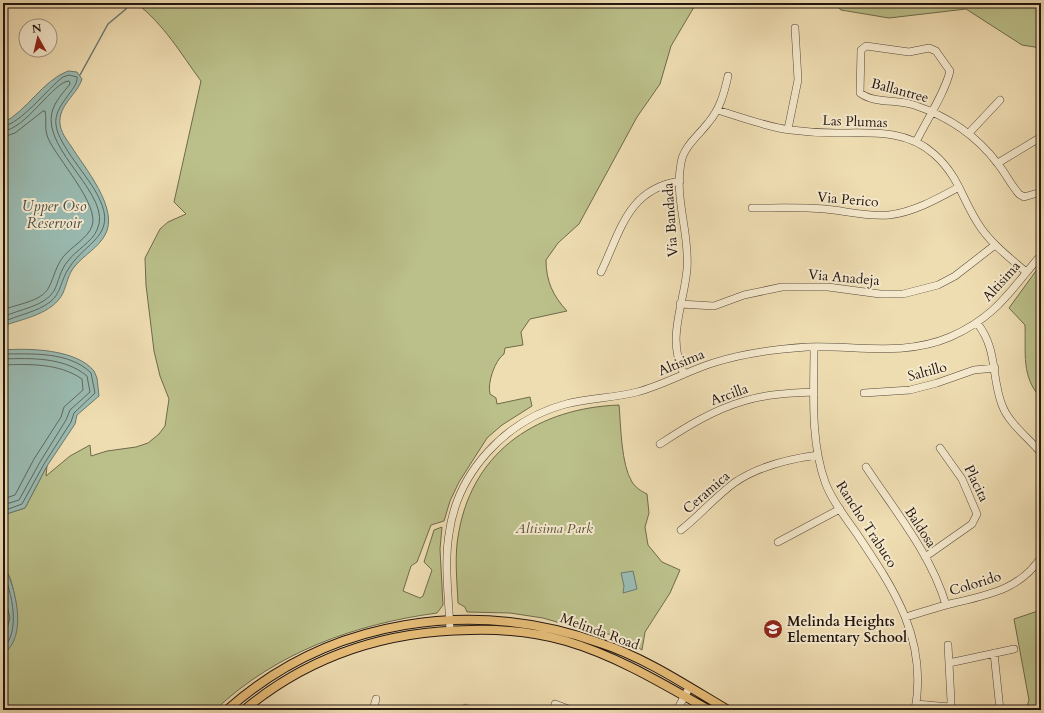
<svg xmlns="http://www.w3.org/2000/svg" width="1044" height="713" font-family="Cardo,serif">
	<style>
		.green { fill: #bbc08a; stroke: #6e6a4c }
		.water { fill: #9abbb2; stroke: #6a7971 }
		.lines { fill: none; stroke-linecap: round; stroke-linejoin: round }
		.shore { stroke: #5e6860; stroke-width: 1 }
		.stream { stroke: #6a7971; stroke-width: 1.5 }
		.minor-casing { stroke: #554738; stroke-width: 8 }
		.major-casing { stroke: #22150f; stroke-width: 10 }
		.minor { stroke: #f5e9cd; stroke-width: 7 }
		.major { stroke: #e8be79; stroke-width: 8 }
		.labels { text-anchor: middle; stroke-width: 4; stroke-linejoin: round; paint-order: stroke }
		.street-label { font-size: 14px; fill: #22150f; stroke: #f5e9cd }
		.park-label { font-size: 14px; font-style: italic; fill: #58513a; stroke: #f5e9cd }
		.poi-label { font-size: 14px; font-weight: bold; fill: #22150f; stroke: #f5e9cd; text-anchor: start }
		.water-label { font-size: 15px; font-style: italic; fill: #4c4f48; stroke: #f5e9cd }
	</style>
	<rect width="100%" height="100%" fill="#efddb2"/>
	<filter id="stains"><feTurbulence type="fractalNoise" baseFrequency=".005" numOctaves="4"/><feColorMatrix values="0 0 0 0 .2 0 0 0 0 .09 0 0 0 0 .02 0 0 0 .5 -.17"/></filter>
	<radialGradient id="worn" r=".72"><stop offset=".6" stop-color="#630" stop-opacity="0"/><stop offset="1" stop-color="#630" stop-opacity=".3"/></radialGradient>
	<path class="green" d="M136 3H728L724 7H694L671 46 660 84 637 117 579 224 558 243 546 260C546 281 553 296 567 311L530 319 521 332 523 345 505 348 504 354C495 360 487 383 490 394L496 398 497 404 530 397 532 406 502 425 487 438 459 482 450 501 444 521 431 525 417 562 411 566 403 591 420 598 423 596 432 570 424 562 434 530 442 527 440 549 443 605 437 613C356 624 276 652 215 710H3V654C24 639 17 599 10 578 8 573 3 567 3 561 2 546 3 530 3 515L25 508 47 466 46 476 70 456 90 445 91 456 107 451 136 447 148 443 159 434 165 426 169 399 160 376 154 351 146 285 145 258 160 229 168 222 186 214 174 202 201 81C181 54 164 24 136 3Z
		M833 3H1041V48L1022 45 966 9 889 18 841 10Z
		M1041 264V398C1021 377 1026 353 1025 325L1009 308Z
		M619 405C621 427 621 464 632 482 636 488 641 491 647 494L649 513 645 527 648 545 662 562 680 570 670 593 645 632 642 650 628 641 615 636 601 632 588 631 543 618 510 613 467 612 465 607 458 603C457 580 454 554 459 531 474 449 540 408 619 405Z
		M1041 610V710H1026L1029 700 1014 619Z"/>
	<path class="water" d="M68 71 77 72 82 79C77 95 58 105 60 124 61 132 66 139 71 146 84 167 120 209 105 235 98 248 84 255 75 266 68 274 67 284 63 293 53 314 22 319 3 326V123C28 110 42 81 68 71Z
		M3 350C29 348 76 349 94 371L97 378 99 396 77 415 75 424 47 466 25 508 3 515Z
		M3 563C15 586 29 636 3 654Z
		M633 571 637 589 623 593 624 586 621 573Z"/>
	<g class="lines">
		<path class="shore" d="M3 126C20 125 48 88 63 77L69 75 77 77C79 89 53 105 56 125 58 145 90 178 99 198 118 236 85 242 69 268 61 279 61 294 50 302 37 312 18 315 3 322
			M3 131C25 130 54 81 69 81L70 84C63 93 55 101 52 112 42 151 114 196 97 230 92 242 76 250 68 261 60 270 59 281 54 291 44 307 19 309 3 317
			M3 137 15 133 43 111H45C47 120 44 128 48 138 57 159 100 205 92 226 88 238 71 247 63 257 56 266 54 277 49 287 42 302 16 304 3 310
			M3 354C31 354 69 351 91 373L95 393 74 413 71 422 44 464 22 504 3 511
			M3 359C31 358 64 357 87 376L90 392 70 410 66 420 40 462 19 500 3 505
			M3 365C29 364 59 363 82 379L83 390 64 407 61 417 34 459 15 495 3 499
			M3 572C12 593 21 631 3 649
			M3 589 10 618 3 641"/>
		<path class="stream" d="M80 75 108 24 126 9 128 3"/>
		<defs>
			<path id="minor" d="M717 110C741 117 766 127 791 130 806 132 821 133 836 133 870 133 906 129 934 154 960 177 962 201 981 228 993 245 1010 258 1026 272
				M788 129 798 80 795 28
				M969 133 1000 100
				M916 142C926 121 945 93 950 71L936 51 929 48 909 52 866 46 861 50 860 93C875 104 896 99 914 105 947 116 977 136 998 164 1006 174 1011 185 1019 194L1024 197 1041 192
				M998 163 1041 137
				M752 208C776 208 801 207 825 209 846 211 868 217 889 215 914 212 937 199 959 187
				M601 272C621 230 628 189 680 181
				M680 304 714 306 744 295 782 287H828L880 294H903L938 285 955 276 995 245
				M977 323C998 349 991 377 1002 405 1009 424 1029 438 1041 453
				M814 347C814 392 810 439 825 482 832 501 846 518 857 534 894 589 928 639 915 710
				M684 374C666 338 684 305 687 269 690 234 674 198 681 163 683 147 699 135 708 123 720 109 724 94 728 76
				M864 393 910 390 937 383 974 370 995 368
				M660 444C686 427 713 410 744 401 767 394 790 393 814 392
				M866 467C895 511 931 554 946 605
				M681 530C699 516 715 497 734 483 758 466 788 459 818 455
				M778 542 840 509
				M925 557 972 524 977 514 962 479 940 448
				M906 617C922 612 938 607 954 603 988 595 1021 589 1041 557
				M450 630C449 599 444 565 449 534 457 472 506 420 566 404 589 398 614 398 637 392 664 385 689 370 716 362 745 353 776 349 807 347 855 345 903 357 950 337 996 317 1010 291 1041 255
				M948 645 951 701 950 710
				M994 653 1000 710
				M949 663 1014 649
				M555 704 571 710
				M916 704 950 707
				M373 710 376 699
				M465 710 466 708
				M677 710 689 688"/>
			<path id="major" d="M227 710C330 618 473 598 600 643 646 658 687 686 728 710
				M244 710C310 655 385 631 470 630 502 629 535 632 566 641 617 656 663 684 709 710"/>
		</defs>
		<use href="#minor" class="minor-casing"/>
		<use href="#major" class="major-casing"/>
		<use href="#minor" class="minor"/>
		<use href="#major" class="major"/>
	</g>
	<defs>
		<symbol id="school-disc" viewBox="-11 -11 22 22"><circle r="9.5" fill="#8f2418" stroke="#f5e9cd"/><path d="M0-5L7-2L0 1L-7-2ZM-4 1L0 2.5L4 1V4Q0 6-4 4Z" fill="#fff"/></symbol>
	</defs>
	<g fill-rule="evenodd">
		<use href="#school-disc" x="762" y="618" width="22" height="22"/>
	</g>
	<g class="labels">
		<g class="street-label">
			<text transform="translate(900 90) rotate(15)" y="5">Ballantree</text>
			<text transform="translate(855 121) rotate(2)" y="5">Las Plumas</text>
			<text transform="translate(848 199) rotate(5)" y="5">Via Perico</text>
			<text transform="translate(670 220) rotate(-94)" y="5">Via Bandada</text>
			<text transform="translate(844 277) rotate(5)" y="5">Via Anadeja</text>
			<text transform="translate(1001 281) rotate(-48)" y="5">Altisima</text>
			<text transform="translate(681 362) rotate(-22)" y="5">Altisima</text>
			<text transform="translate(927 371) rotate(-15)" y="5">Saltillo</text>
			<text transform="translate(729 394) rotate(-20)" y="5">Arcilla</text>
			<text transform="translate(977 483) rotate(64)" y="5">Placita</text>
			<text transform="translate(706 492) rotate(-41)" y="5">Ceramica</text>
			<text transform="translate(867 524) rotate(57)" y="5">Rancho Trabuco</text>
			<text transform="translate(921 527) rotate(57)" y="5">Baldosa</text>
			<text transform="translate(975 583) rotate(-17)" y="5">Colorido</text>
			<text transform="translate(600 631) rotate(20)" y="5">Melinda Road</text>
		</g>
		<g class="park-label">
			<text x="554" y="533">Altisima Park</text>
		</g>
		<g class="poi-label">
			<text x="787" y="626">Melinda Heights<tspan x="787" dy="16">Elementary School</tspan></text>
		</g>
		<g class="water-label">
			<text x="54" y="211">Upper Oso<tspan x="54" dy="17">Reservoir</tspan></text>
		</g>
	</g>
	<rect width="1044" height="713" fill="none" stroke="#efddb2" stroke-width="16"/>
	<rect x="4" y="4" width="1036" height="705" fill="none" stroke="#22150f" stroke-width="2"/>
	<rect x="8" y="8" width="1028" height="697" fill="none" stroke="#22150f"/>
	<g transform="translate(38 38) rotate(352)"><circle r="19" fill="#f5e9cd" stroke="#a19481"/>
	<path d="M0-3L7 15L0 10L-7 15Z" fill="#8f2418"/>
	<text y="-6" font-size="11" font-weight="bold" text-anchor="middle" fill="#22150f">N</text>
	</g>
	<rect width="100%" height="100%" filter="url(#stains)"/>
	<rect width="100%" height="100%" fill="url(#worn)"/>
</svg>
